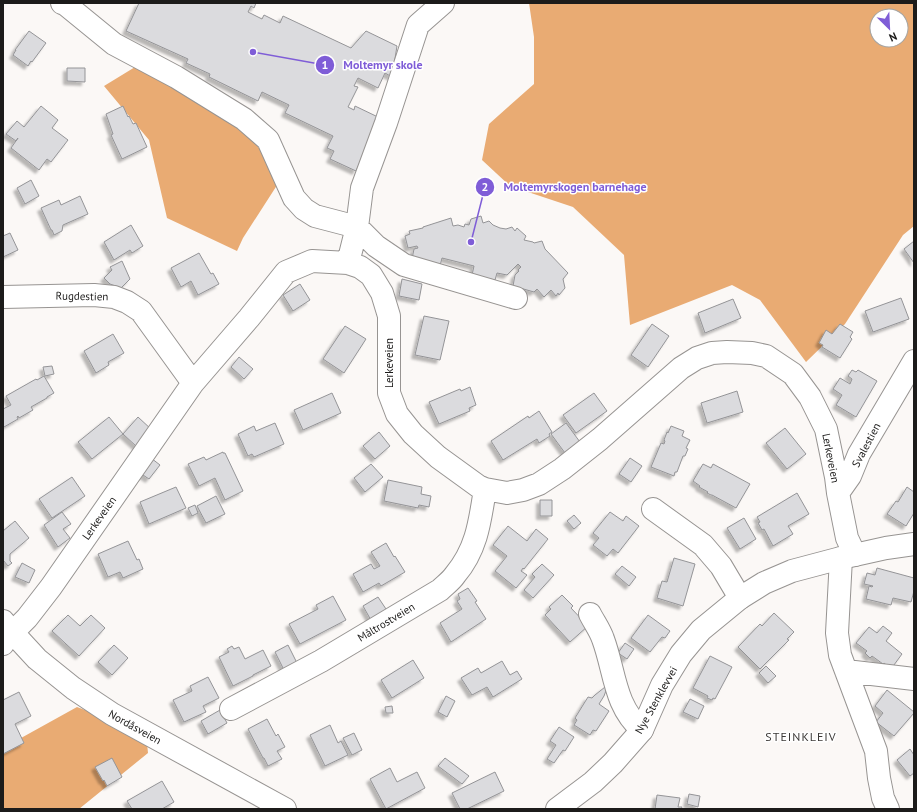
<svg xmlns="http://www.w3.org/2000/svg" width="917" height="812" font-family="'PT Sans',sans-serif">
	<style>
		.forest { fill: #e9ab73; fill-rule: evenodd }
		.building { fill: #dbdbde; stroke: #949497; filter: url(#shadow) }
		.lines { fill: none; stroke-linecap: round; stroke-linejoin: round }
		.minor-casing { stroke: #979492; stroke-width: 24 }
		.major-casing { stroke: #979492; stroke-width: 24 }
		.minor { stroke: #fff; stroke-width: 22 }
		.major { stroke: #fff; stroke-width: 22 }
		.labels { text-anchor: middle; stroke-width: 3; stroke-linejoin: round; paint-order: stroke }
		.street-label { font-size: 11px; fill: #1c1b1a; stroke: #fff }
		.neighbourhood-label { font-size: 12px; letter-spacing: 1px; fill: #3b3836; stroke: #fff }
		.leader { fill: none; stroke: #7f5dd7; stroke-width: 1.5 }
		.callout-dot { fill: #7f5dd7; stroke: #fff; stroke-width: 1.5 }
		.mark-label { font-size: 12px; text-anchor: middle; font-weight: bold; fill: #fff }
		.callout-label { font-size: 12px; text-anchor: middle; font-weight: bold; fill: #7f5dd7; stroke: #fff; stroke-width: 3; stroke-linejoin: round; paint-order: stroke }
	</style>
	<defs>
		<filter id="shadow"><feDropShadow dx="-3.5" dy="3.5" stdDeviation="1" flood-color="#0004"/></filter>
	</defs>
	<rect width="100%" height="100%" fill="#fbf8f6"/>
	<path class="forest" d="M529 3H914V226L903 235 845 324 806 362 760 300 732 285 630 325 624 255 573 207 510 186 482 160 489 124 534 84V37ZM877 16H901V40H877Z
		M140 64 230 107 281 179 243 238 237 251 167 218 149 140 104 86Z
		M77 707 146 733 148 753 79 809H3V748Z"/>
	<path class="building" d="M139 3H256L254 8 251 6 248 12 262 19 264 15 280 23 283 16 351 48 366 31 397 46 392 77 385 73 378 88 358 78 354 86 358 87 348 107 354 110 355 106 380 118 356 171 330 159 334 151 327 148 333 136 285 113 289 105 262 92 258 101 209 77 210 74 186 63 188 59 126 31Z
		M29 31 46 43 32 62 31 61 28 66 13 55 16 50H15Z
		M67 68H85V82L67 81Z
		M41 106 58 120 52 128 68 140 51 162 47 159 39 170 11 148 18 138 16 141 6 134 17 121 24 127Z
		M123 106 128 117 129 116 133 124 136 123 147 147 122 159 111 135 113 134 106 114Z
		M31 180 39 196 25 204 17 188Z
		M80 196 88 214 63 225 62 231 54 235 52 230H51L41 208 59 200 61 205Z
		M481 216 483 223 489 221 493 225 500 228 506 229 512 227 515 231 517 228 526 236 524 240 533 242 534 243 542 241 545 249 568 273 563 279 565 288 559 295 558 293 556 296 551 290 544 297 537 289 534 292 513 286 515 275 519 271 518 270 521 267 518 264 507 275 497 273 495 280 472 275 474 266 442 258 440 266 412 259 414 249 418 248 417 246 408 248 405 236 410 234 409 231 423 228V227L451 218 453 226 458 225 464 227 465 224 469 225 471 219Z
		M131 225 143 246 132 253 130 250 114 260 104 242Z
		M10 233 18 250 3 257V236Z
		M914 241V263L904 249Z
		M199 253 211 274 213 273 219 284 198 295 191 281 181 287 171 268Z
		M122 261 130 279 121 288 110 284 104 278 112 270 110 267Z
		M402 279 422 284 419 300 399 296Z
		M300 284 310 300 293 311 283 295Z
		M901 298 909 319 873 332 865 311Z
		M733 299 741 318 705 333 698 313Z
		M424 316 449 321 440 360 415 355Z
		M652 324 669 336 648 367 631 355Z
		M840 324 853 332 850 337 852 339 840 358 822 347 823 345 819 343 826 330 832 334Z
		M345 326 366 339 344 373 323 359Z
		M113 334 124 353 108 362 109 365 96 373 84 351Z
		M239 357 253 369 244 379 231 367Z
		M52 366 54 374 45 376 43 367Z
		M852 370 856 372 858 370 877 381 856 417 836 405 842 395 833 389 840 378 850 384 852 379 848 376Z
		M44 376 54 393 47 397V398L31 407 33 410 19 418 18 416 17 417 18 419 4 427 3 425V409L11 405 6 396 36 379 37 380Z
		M470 387 476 405 469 408 470 411 439 424 429 402 460 389 461 391Z
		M737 391 743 412 707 423 701 403Z
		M332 393 341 413 303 430 294 410Z
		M594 393 607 411 576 433 563 415Z
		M539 411 552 432 549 434 550 436 539 443 537 439 503 460 491 441 528 416 529 418Z
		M109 417 123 434 92 459 78 442Z
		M138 417 152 430 137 447 123 434Z
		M275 423 284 444 254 457 252 454 248 456 238 434 254 426 256 431Z
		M566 423 580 442 565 453 551 434Z
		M671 426 684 431 682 436 690 440 686 448 688 449 685 456H683L677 472H675L674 476 651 467 661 443 664 444 665 441 664 440 667 432 668 433Z
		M785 428 806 454 787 469 766 443Z
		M379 432 390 446 375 459 363 446Z
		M223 452V453H225L243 491 225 500 215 478 199 486 188 464 204 457 206 460Z
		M151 458 160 465 149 479 140 473Z
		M630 458 642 466 631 482 619 474Z
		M371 464 383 477 365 492 354 478Z
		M703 464 711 468 713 464 750 484 736 508 712 495H711L707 493 708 492 699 487 700 486 693 481Z
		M72 477 85 496 52 518 39 499Z
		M388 480 422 487 421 494 431 496 429 507 419 505 418 508 384 501Z
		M176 487 186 508 149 524 140 502Z
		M907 487 914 492V513L906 526 887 514 896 501 898 502Z
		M797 493 809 514 788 526 793 534 773 546 764 529 762 530 758 523 760 522 757 517Z
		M216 496 225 514 206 523 197 506Z
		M540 500H552V516H540Z
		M195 505 198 513 192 516 188 508Z
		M62 512 71 524 63 529 70 538 58 547 44 525Z
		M610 512 623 521 626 516 639 526 618 553 613 549 607 556 593 545 599 538 593 533Z
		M574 515 581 523 574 529 567 521Z
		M744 518 756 539 740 549 727 528Z
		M15 521 29 538 10 554V561L12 563 8 566 3 560V531Z
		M508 526 527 541 536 529 548 539 524 569 523 568 521 571 527 575 516 588 495 571 507 556 493 545Z
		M128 541 137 560 139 559 143 569 123 578 120 572 108 577 98 554Z
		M386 543 394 557 395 556 405 572 381 586 379 583 363 592 353 574 371 564 374 569 380 566 371 552Z
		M674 558 695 564 683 606 657 598 662 581 667 582Z
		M22 563 35 570 29 583 15 577Z
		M542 564 554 575 533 598 524 590 535 577 532 574Z
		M622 566 636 577 629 586 615 574Z
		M877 568 914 578V591L911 602 893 598 891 605 866 599 869 586 872 587 873 586 864 584 867 573 875 575Z
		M468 588 477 601 475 602 486 619 451 642 440 623 462 609 457 601 460 599 458 594Z
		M562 595 573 606 571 608 588 626 570 642 545 615 551 609 549 607Z
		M333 596 346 620 300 644 289 624 318 609 316 605Z
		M378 597 388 612 372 622 363 606Z
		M774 613 794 632 787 639 789 640 760 669 738 647 760 624 762 626Z
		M68 615 80 626 91 615 105 628 79 656 52 631Z
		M648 615 670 631 665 638 662 637 650 652 631 638Z
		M883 626 892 633 886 641 902 654 891 669 884 663 883 664 872 656 870 658 865 653 867 651 856 643 869 627 877 633Z
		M625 643 634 649 627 659 618 653Z
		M114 645 128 658 112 675 98 662Z
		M288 645 297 663 284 670 275 652Z
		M232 646 234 649 239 647 245 659 263 650 271 666 253 675V676L233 686 219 657 229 652 227 649Z
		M710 656 732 667 715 699 713 698 712 700 707 698 708 696 693 688Z
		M413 660 424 678 392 698 381 680Z
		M502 661 510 675 517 671 522 679 493 697 487 687 472 695 461 678 478 668 481 673Z
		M766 666 776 676 768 683 759 673Z
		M208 677 219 698 203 706 206 712 184 722 173 700 192 691 190 686Z
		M605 687 607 688 604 696 599 704 609 711 596 731 593 730 590 735 574 725 577 720 575 718 588 697 592 698 595 695Z
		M887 690 914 712V713L894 736 876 722 883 713 875 706Z
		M19 692 31 716 15 724 24 743 3 754V700Z
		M446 696 455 701 447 717 438 712Z
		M690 699 704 706 698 719 683 712Z
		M392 706 393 713H386L385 707Z
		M220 710 227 723 208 734 201 721Z
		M267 719 276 736 278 734 285 747 277 751 282 759 268 766 264 758H263L248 729Z
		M330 725 338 743 341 741 348 755 325 766 310 735Z
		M559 727 574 737 565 751 563 750 554 763 547 759 556 745 550 741Z
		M354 733 362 750 352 755 343 738Z
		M910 749 914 755V773L910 776 897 760Z
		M112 758 122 777 107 786 104 780 103 781 95 767Z
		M445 758 469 776 462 784 438 766Z
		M390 768 397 782 417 772 425 788 386 809 370 779Z
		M495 772 504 791 467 809H460L452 793Z
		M162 781 174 802 162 809H132L127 801Z
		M689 794 700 796 698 807 687 804Z
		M657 795 680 798 678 807H682L681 809H655Z"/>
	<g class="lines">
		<defs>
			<path id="minor" d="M62 3 65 4 114 44 176 77 244 119 268 140 294 198 304 209 315 216 357 227 376 246 404 265 516 298
				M348 263 357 227 362 188 386 123 418 25 443 3
				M3 297 94 295 114 297 127 302 141 311 193 383
				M653 509 703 545 721 566 740 598
				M855 555 847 538 838 493 850 476 859 454 914 361
				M841 558 837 633 840 655 876 751 879 778 883 798 888 809
				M590 614C594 622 600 630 603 639 615 671 614 706 642 730
				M3 644 5 640 27 618 51 587 193 383 249 318 286 272 312 261 348 263 360 267 371 275 382 293 389 316V393L397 414 413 434 438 457 478 486 485 489 507 493 523 490 539 484 562 469 600 439 681 368 697 358 712 353 727 352 752 353 766 356 793 374 810 397 826 429 836 477 838 493
				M846 671 914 679
				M231 709 321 661 440 590C445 585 451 581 455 575 477 549 480 521 485 489"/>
			<path id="major" d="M3 621 13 633 37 659 73 688 112 714 285 809
				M557 809 593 782 613 763 642 730 662 685 681 654 701 630 740 598 764 583 792 571 841 558 886 548 914 544"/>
		</defs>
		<use href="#minor" class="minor-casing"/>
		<use href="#major" class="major-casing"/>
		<use href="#minor" class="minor"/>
		<use href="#major" class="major"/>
	</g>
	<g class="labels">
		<g class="street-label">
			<text transform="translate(82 296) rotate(1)" y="4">Rugdestien</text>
			<text transform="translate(389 363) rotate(-90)" y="4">Lerkeveien</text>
			<text transform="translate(866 445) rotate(-62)" y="4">Svalestien</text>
			<text transform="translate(831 458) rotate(79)" y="4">Lerkeveien</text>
			<text transform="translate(99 518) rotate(-55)" y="4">Lerkeveien</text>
			<text transform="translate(386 622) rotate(-31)" y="4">Måltrostveien</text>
			<text transform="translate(656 700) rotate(-61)" y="4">Nye Stenklevvei</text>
			<text transform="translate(135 727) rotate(29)" y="4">Nordåsveien</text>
		</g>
		<g class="neighbourhood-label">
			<text x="801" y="741">STEINKLEIV</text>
		</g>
	</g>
	<path class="leader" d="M253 52L325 65M471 242L485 187"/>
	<g class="callout-dot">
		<circle cx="253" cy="52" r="4"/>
		<circle cx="471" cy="242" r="4"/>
		<circle cx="325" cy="65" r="10"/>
		<circle cx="485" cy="187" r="10"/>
	</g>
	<g class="mark-label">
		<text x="325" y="69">1</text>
		<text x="485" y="191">2</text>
	</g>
	<g class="callout-label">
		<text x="383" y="69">Moltemyr skole</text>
		<text x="575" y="191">Moltemyrskogen barnehage</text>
	</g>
	<rect width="917" height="812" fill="none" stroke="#1c1b1a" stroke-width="8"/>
	<g transform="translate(889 28) rotate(156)"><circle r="19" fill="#ffffff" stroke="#a4a4a3"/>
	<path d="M0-3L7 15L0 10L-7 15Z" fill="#7f5dd7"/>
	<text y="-6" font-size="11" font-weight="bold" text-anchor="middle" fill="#1c1b1a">N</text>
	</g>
</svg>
